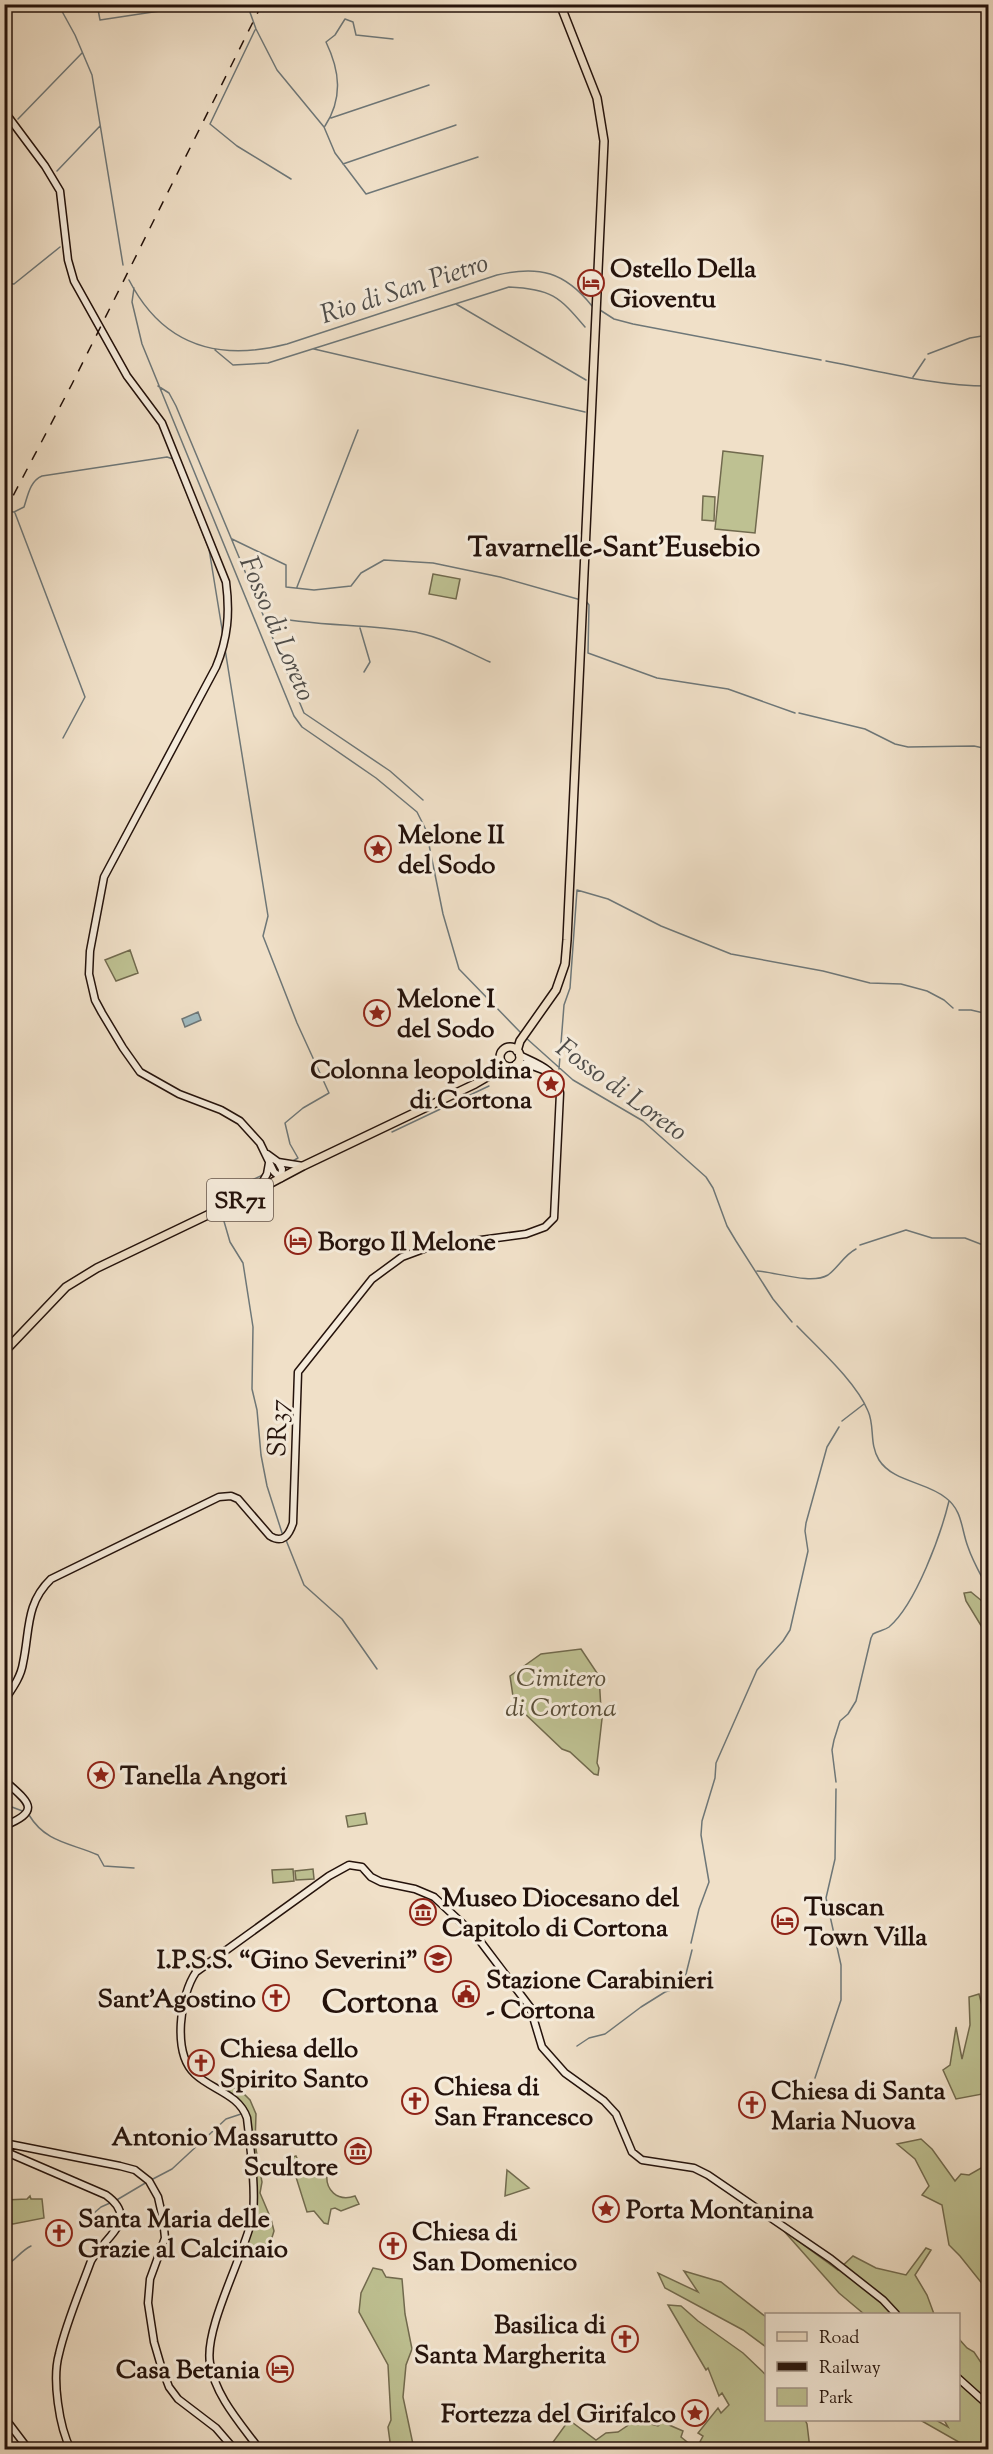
<svg xmlns="http://www.w3.org/2000/svg" width="993" height="2454" font-family="'Sorts Mill Goudy',serif">
	<style>
		.green { fill: #bec192; stroke: #716a4e; stroke-width: 1.5 }
		.water { fill: #9fbac0; stroke: #6e7778; stroke-width: 1.5 }
		.lines { fill: none; stroke-linecap: round; stroke-linejoin: round }
		.stream { stroke: #6e7778; stroke-width: 1.5 }
		.secondary-casing { stroke: #24120b; stroke-width: 9 }
		.primary-casing { stroke: #24120b; stroke-width: 10 }
		.secondary { stroke: #f5ebdb; stroke-width: 6 }
		.primary { stroke: #f0e0c8; stroke-width: 7 }
		.rail { stroke: #24120b; stroke-width: 1.5; stroke-dasharray: 10 10; stroke-linecap: butt }
		.labels { text-anchor: middle; stroke-width: 6; stroke-linejoin: round; paint-order: stroke }
		.shield { fill: #f5ebdb; stroke: #635349; stroke-width: 1.5 }
		.shield-label { font-size: 24px; font-weight: bold; fill: #24120b }
		.poi-label { font-size: 26px; font-weight: bold; fill: #24120b; stroke: #f5ebdb; text-anchor: start }
		.street-label { font-size: 26px; fill: #24120b; stroke: #f5ebdb }
		.park-label { font-size: 26px; font-style: italic; fill: #5a4f3a; stroke: #f5ebdb }
		.water-label { font-size: 27px; font-style: italic; fill: #4f4d4a; stroke: #f5ebdb }
		.quarter-label { font-size: 28px; font-weight: bold; fill: #24120b; stroke: #f5ebdb }
		.district-label { font-size: 32px; font-weight: bold; fill: #24120b; stroke: #f5ebdb }
	</style>
	<rect width="100%" height="100%" fill="#f0e0c8"/>
	<filter id="stains"><feTurbulence type="fractalNoise" baseFrequency=".00333" numOctaves="4"/><feColorMatrix values="0 0 0 0 .2 0 0 0 0 .09 0 0 0 0 .02 0 0 0 .5 -.17"/></filter>
	<radialGradient id="worn" r=".72"><stop offset=".6" stop-color="#630" stop-opacity="0"/><stop offset="1" stop-color="#630" stop-opacity=".3"/></radialGradient>
	<path class="green" d="M723 451 763 456 755 533 715 529Z
		M703 496 715 497 714 521 702 520Z
		M433 574 460 579 456 599 429 594Z
		M130 950 138 973 116 981 105 960Z
		M971 1592 988 1606V1637L966 1601 964 1593Z
		M581 1649 599 1676 601 1709 603 1710 597 1763 599 1768 598 1775 594 1774 570 1752 562 1749 522 1711 520 1713 518 1711 521 1708 514 1703 510 1676 541 1654Z
		M365 1813 367 1824 348 1827 346 1816Z
		M293 1869 294 1881 273 1883 272 1870Z
		M313 1869 314 1879 296 1880 295 1871Z
		M988 1968V2093L956 2099 943 2070 950 2065 956 2027 962 2059 970 2025 969 1997 979 1994 986 2021 982 1994Z
		M220 2082 240 2090 250 2100 256 2114 255 2144 262 2182 260 2193 271 2219 274 2231 270 2244 266 2247 248 2251 245 2248 255 2222 256 2206 249 2118 246 2108 238 2098 220 2087Z
		M921 2139 932 2149 955 2181 961 2174 969 2175 988 2164V2291L960 2256 949 2245 942 2205 922 2195 929 2186 915 2159 897 2144Z
		M296 2156 301 2166 308 2173H320L325 2166 331 2170 327 2173C325 2190 337 2202 355 2196L359 2204 341 2211 335 2208 331 2209 328 2224 324 2223 314 2211 307 2212 290 2158Z
		M507 2170 529 2188 505 2196Z
		M30 2196 31 2199H42L44 2218 13 2224 5 2222V2200L27 2199Z
		M783 2230 838 2270 853 2256 876 2268 906 2275 926 2248 931 2250 915 2275 927 2295 934 2314H864L839 2293Z
		M373 2268 382 2270 386 2277 402 2279 405 2314 412 2349 406 2365 403 2397 414 2449H391L388 2427 391 2420 388 2365 359 2312 361 2293Z
		M684 2271 721 2282 766 2317V2347L743 2330 665 2288 658 2273 698 2292Z
		M668 2305 681 2306 698 2321 743 2353 766 2375V2420H805L807 2424 810 2449H548L569 2420 596 2440 606 2433 618 2432 636 2420 658 2426 662 2422 683 2431 681 2437 696 2449 703 2436 698 2433 718 2408 721 2413 729 2405 722 2393 719 2396 708 2368 706 2370Z
		M959 2339 967 2348 974 2352 988 2373V2449H971L920 2420H936L948 2427 944 2420H958Z"/>
	<path class="water" d="M198 1012 201 1020 185 1027 182 1019Z"/>
	<g class="lines">
		<path class="stream" d="M58 4 75 35 92 75 123 265
			M97 4 100 20 206 4
			M247 4 256 29 277 70 324 127 335 153 366 194 478 157
			M255 30 210 124 237 146 291 179
			M331 118 429 85
			M18 119 82 53
			M325 126C343 98 340 71 326 42L335 35 345 19 353 22 356 35 393 39
			M343 164 456 125
			M57 171 100 126
			M129 280C163 346 218 362 287 344L497 275C539 265 565 272 592 306
			M4 283 14 284 60 247
			M134 288 132 302 142 344 294 716 302 727 376 778 417 812 426 830 443 914 459 969 522 1034
			M456 304 586 380
			M600 310 614 319 633 324 821 360
			M314 349 585 412
			M215 350 233 365 268 363 509 287C551 289 559 296 585 327
			M928 354 970 338 988 335
			M826 361C880 371 933 386 988 386
			M913 377 925 359
			M158 386 169 393 176 406 304 713 390 771 423 800
			M4 511 14 512 24 507C28 495 30 481 42 476L167 457 173 459 209 549 223 635
			M15 513 85 697 63 738
			M232 539 286 565V587L314 590 351 586 361 573 384 560 433 563 500 577 581 600
			M297 587 358 430
			M586 601 589 605 588 653 657 678 728 689 795 713
			M265 616C312 626 360 624 408 631 436 634 465 651 490 662
			M360 628 370 662 364 672
			M225 649 268 916 263 936 297 1023 329 1093 303 1108 285 1123 290 1144 298 1158 291 1162
			M799 713 865 729 895 744 908 747 974 746 988 749
			M959 1010H971L988 1014
			M525 1037 573 1080 643 1121 706 1177 713 1188 727 1226 736 1241 773 1299 792 1322
			M559 1069 564 1005 570 988 577 890 608 899 661 926 731 954 823 971 870 983 901 984 927 991 944 1000 953 1008
			M392 1132 489 1086
			M230 1201 243 1184 265 1174
			M221 1211 230 1242 243 1263 253 1327 252 1389 257 1410 261 1455 267 1486 283 1536
			M860 1245 906 1230 932 1238H965L983 1245 988 1250
			M757 1271C776 1272 811 1285 828 1275 839 1267 844 1255 856 1249
			M797 1326C819 1349 856 1382 868 1411 875 1426 869 1444 879 1460 893 1482 927 1482 946 1498 963 1511 961 1529 968 1547 973 1562 981 1575 988 1589
			M842 1421 864 1404
			M286 1540 304 1585 342 1619 377 1669
			M836 1782 832 1750 834 1740 840 1721 848 1714 856 1701 871 1638 873 1634C878 1631 885 1630 889 1627 916 1604 941 1534 949 1501
			M4 1804 25 1812
			M29 1815C46 1843 71 1843 98 1855L104 1866 134 1868
			M691 1943 699 1909 709 1882 701 1835 702 1821 715 1778 716 1763 757 1670 783 1641 790 1630 808 1551 805 1531 806 1523 827 1447 839 1427
			M577 2046 589 2038 605 2034 641 2007 665 1992 683 1986 692 1950
			M815 2078 841 2000V1965L826 1898 835 1859 836 1789
			M151 2180 172 2169 226 2119 241 2114
			M115 2201 147 2182
			M80 2225 101 2207 110 2203
			M4 2266C15 2262 20 2251 31 2246"/>
		<defs>
			<path id="secondary" d="M4 111 45 166 60 191 68 260 74 281 127 376 162 423 226 582C230 613 228 638 216 667L104 877 90 951 89 974 95 1000 102 1013 123 1048 140 1072 179 1094 221 1110 240 1121 260 1143 274 1172 281 1178 282 1169 278 1162 267 1154
				M516 1064H527L543 1070
				M278 1162 303 1166
				M258 1190 267 1174 269 1163
				M4 1701C12 1689 21 1677 23 1663 30 1631 25 1604 51 1579L219 1497 231 1496 238 1499 270 1536C283 1544 289 1535 293 1523L298 1372 372 1279 402 1257 429 1247 526 1234 545 1227 554 1218 560 1093C558 1070 538 1064 519 1055
				M4 1780C28 1802 43 1810 4 1826
				M4 2143 120 2166 135 2170 149 2181 158 2197 163 2219 165 2238 150 2279 148 2303 154 2342 161 2366 169 2387 178 2399 216 2428 235 2450
				M4 2151 106 2195C141 2220 103 2238 91 2261 80 2291 66 2323 59 2354 52 2379 59 2427 71 2450
				M958 2378 988 2405
				M4 2417 29 2450
				M260 2450C241 2424 215 2396 210 2363 204 2329 243 2257 252 2219 257 2194 250 2145 247 2118 239 2094 212 2090 195 2074 172 2053 180 1995 196 1972L329 1876 349 1865 362 1867 371 1877 381 1882 415 1889 434 1897 477 1937 530 2007 542 2047 565 2073 604 2101 616 2114 632 2152 642 2160 694 2168 708 2175 831 2259 883 2300 896 2314"/>
			<path id="primary" d="M500 1057a10 10 0 1 1 20 0a10 10 0 1 1-20 0Z
				M517 1051 520 1041 556 990 565 964 567 940 604 141 597 98 560 4
				M4 1352 66 1287 97 1268 241 1199 303 1166 475 1084 506 1066"/>
		</defs>
		<use href="#secondary" class="secondary-casing"/>
		<use href="#primary" class="primary-casing"/>
		<use href="#secondary" class="secondary"/>
		<use href="#primary" class="primary"/>
		<path class="rail" d="M4 513 72 384 262 4"/>
	</g>
	<defs>
		<symbol id="hotel-ring" viewBox="-11 -11 22 22"><circle r="9.5" fill="#f5ebdb" stroke="#8f2418" stroke-width="1.5"/><path d="M-6-4.5h1.5V1H6V5H4.5V3h-9V5H-6ZM-4 0a1.8 1.8 0 1 1 3.6 0ZM.5 0V-2.5h3Q6-2.5 6 0Z" fill="#8f2418"/></symbol>
		<symbol id="sight-ring" viewBox="-11 -11 22 22"><circle r="9.5" fill="#f5ebdb" stroke="#8f2418" stroke-width="1.5"/><path d="M0-6L1.8-2.2L6-1.7L2.9 1.2L3.7 5.4L0 3.3L-3.7 5.4L-2.9 1.2L-6-1.7L-1.8-2.2Z" fill="#8f2418"/></symbol>
		<symbol id="museum-ring" viewBox="-11 -11 22 22"><circle r="9.5" fill="#f5ebdb" stroke="#8f2418" stroke-width="1.5"/><path d="M0-6L6-3V-2H-6V-3ZM-5-1h2V3h-2ZM-1-1h2V3h-2ZM3-1h2V3H3ZM-6 4H6V6H-6Z" fill="#8f2418"/></symbol>
		<symbol id="school-ring" viewBox="-11 -11 22 22"><circle r="9.5" fill="#f5ebdb" stroke="#8f2418" stroke-width="1.5"/><path d="M0-5L7-2L0 1L-7-2ZM-4 1L0 2.5L4 1V4Q0 6-4 4Z" fill="#8f2418"/></symbol>
		<symbol id="civic-ring" viewBox="-11 -11 22 22"><circle r="9.5" fill="#f5ebdb" stroke="#8f2418" stroke-width="1.5"/><path d="M-.6-6.5H3V-4.5H.6V-3L4-1V1h2V6H-6V1h2V-1L-.6-3ZM-1.2 2.5V6h2.4V2.5Z" fill="#8f2418"/></symbol>
		<symbol id="church-ring" viewBox="-11 -11 22 22"><circle r="9.5" fill="#f5ebdb" stroke="#8f2418" stroke-width="1.5"/><path d="M-1.2-6h2.4v3.5h3.3v2.4h-3.3V6h-2.4V-.1h-3.3v-2.4h3.3Z" fill="#8f2418"/></symbol>
	</defs>
	<g fill-rule="evenodd">
		<use href="#hotel-ring" x="576" y="268" width="30" height="30"/>
		<use href="#sight-ring" x="363" y="834" width="30" height="30"/>
		<use href="#sight-ring" x="362" y="998" width="30" height="30"/>
		<use href="#sight-ring" x="536" y="1069" width="30" height="30"/>
		<use href="#hotel-ring" x="283" y="1226" width="30" height="30"/>
		<use href="#sight-ring" x="86" y="1760" width="30" height="30"/>
		<use href="#museum-ring" x="408" y="1897" width="30" height="30"/>
		<use href="#hotel-ring" x="770" y="1906" width="30" height="30"/>
		<use href="#school-ring" x="423" y="1944" width="30" height="30"/>
		<use href="#civic-ring" x="451" y="1979" width="30" height="30"/>
		<use href="#church-ring" x="261" y="1983" width="30" height="30"/>
		<use href="#church-ring" x="186" y="2048" width="30" height="30"/>
		<use href="#church-ring" x="400" y="2086" width="30" height="30"/>
		<use href="#church-ring" x="737" y="2090" width="30" height="30"/>
		<use href="#museum-ring" x="343" y="2136" width="30" height="30"/>
		<use href="#sight-ring" x="591" y="2194" width="30" height="30"/>
		<use href="#church-ring" x="44" y="2218" width="30" height="30"/>
		<use href="#church-ring" x="378" y="2231" width="30" height="30"/>
		<use href="#church-ring" x="610" y="2324" width="30" height="30"/>
		<use href="#hotel-ring" x="265" y="2354" width="30" height="30"/>
		<use href="#sight-ring" x="680" y="2398" width="30" height="30"/>
	</g>
	<g class="labels">
		<rect class="shield" x="207" y="1179" width="66" height="42" rx="4.5"/>
		<g class="shield-label">
			<text x="240" y="1208">SR71</text>
		</g>
		<g class="poi-label">
			<text x="610" y="277">Ostello Della<tspan x="610" dy="30">Gioventu</tspan></text>
			<text x="398" y="843">Melone II<tspan x="398" dy="30">del Sodo</tspan></text>
			<text x="397" y="1007">Melone I<tspan x="397" dy="30">del Sodo</tspan></text>
			<text x="532" y="1078" text-anchor="end">Colonna leopoldina<tspan x="532" dy="30">di Cortona</tspan></text>
			<text x="318" y="1250">Borgo Il Melone</text>
			<text x="120" y="1784">Tanella Angori</text>
			<text x="442" y="1906">Museo Diocesano del<tspan x="442" dy="30">Capitolo di Cortona</tspan></text>
			<text x="804" y="1915">Tuscan<tspan x="804" dy="30">Town Villa</tspan></text>
			<text x="418" y="1968" text-anchor="end">I.P.S.S. “Gino Severini”</text>
			<text x="486" y="1988">Stazione Carabinieri<tspan x="486" dy="30">- Cortona</tspan></text>
			<text x="256" y="2007" text-anchor="end">Sant'Agostino</text>
			<text x="220" y="2057">Chiesa dello<tspan x="220" dy="30">Spirito Santo</tspan></text>
			<text x="434" y="2095">Chiesa di<tspan x="434" dy="30">San Francesco</tspan></text>
			<text x="771" y="2099">Chiesa di Santa<tspan x="771" dy="30">Maria Nuova</tspan></text>
			<text x="338" y="2145" text-anchor="end">Antonio Massarutto<tspan x="338" dy="30">Scultore</tspan></text>
			<text x="626" y="2218">Porta Montanina</text>
			<text x="78" y="2227">Santa Maria delle<tspan x="78" dy="30">Grazie al Calcinaio</tspan></text>
			<text x="412" y="2240">Chiesa di<tspan x="412" dy="30">San Domenico</tspan></text>
			<text x="606" y="2333" text-anchor="end">Basilica di<tspan x="606" dy="30">Santa Margherita</tspan></text>
			<text x="260" y="2378" text-anchor="end">Casa Betania</text>
			<text x="676" y="2422" text-anchor="end">Fortezza del Girifalco</text>
		</g>
		<g class="street-label">
			<text transform="translate(277 1428) rotate(-88)" y="9">SR37</text>
		</g>
		<g class="park-label">
			<text x="561" y="1686">Cimitero<tspan x="561" dy="30">di Cortona</tspan></text>
		</g>
		<g class="water-label">
			<text transform="translate(404 288) rotate(-18)" y="9">Rio di San Pietro</text>
			<text transform="translate(278 628) rotate(67)" y="9">Fosso di Loreto</text>
			<text transform="translate(622 1089) rotate(36)" y="9">Fosso di Loreto</text>
		</g>
		<g class="quarter-label">
			<text x="614" y="556">Tavarnelle-Sant'Eusebio</text>
		</g>
		<g class="district-label">
			<text x="380" y="2012">Cortona</text>
		</g>
	</g>
	<rect width="993" height="2454" fill="none" stroke="#f0e0c8" stroke-width="24"/>
	<rect x="6" y="6" width="981" height="2442" fill="none" stroke="#24120b" stroke-width="3"/>
	<rect x="12" y="12" width="969" height="2430" fill="none" stroke="#24120b" stroke-width="1.5"/>
	<rect x="765" y="2313" width="195" height="108" fill="#f5ebdb" stroke="#a19488" stroke-width="1.5"/>
	<rect x="777" y="2332" width="30" height="9" fill="#f0e0c8" stroke="#a19488" stroke-width="1.5"/>
	<text x="819" y="2343" font-size="18" fill="#24120b">Road</text>
	<rect x="777" y="2362" width="30" height="9" fill="#24120b" stroke="#a19488" stroke-width="1.5"/>
	<text x="819" y="2373" font-size="18" fill="#24120b">Railway</text>
	<rect x="777" y="2388" width="30" height="18" fill="#bec192" stroke="#a19488" stroke-width="1.5"/>
	<text x="819" y="2403" font-size="18" fill="#24120b">Park</text>
	<rect width="100%" height="100%" filter="url(#stains)"/>
	<rect width="100%" height="100%" fill="url(#worn)"/>
</svg>
